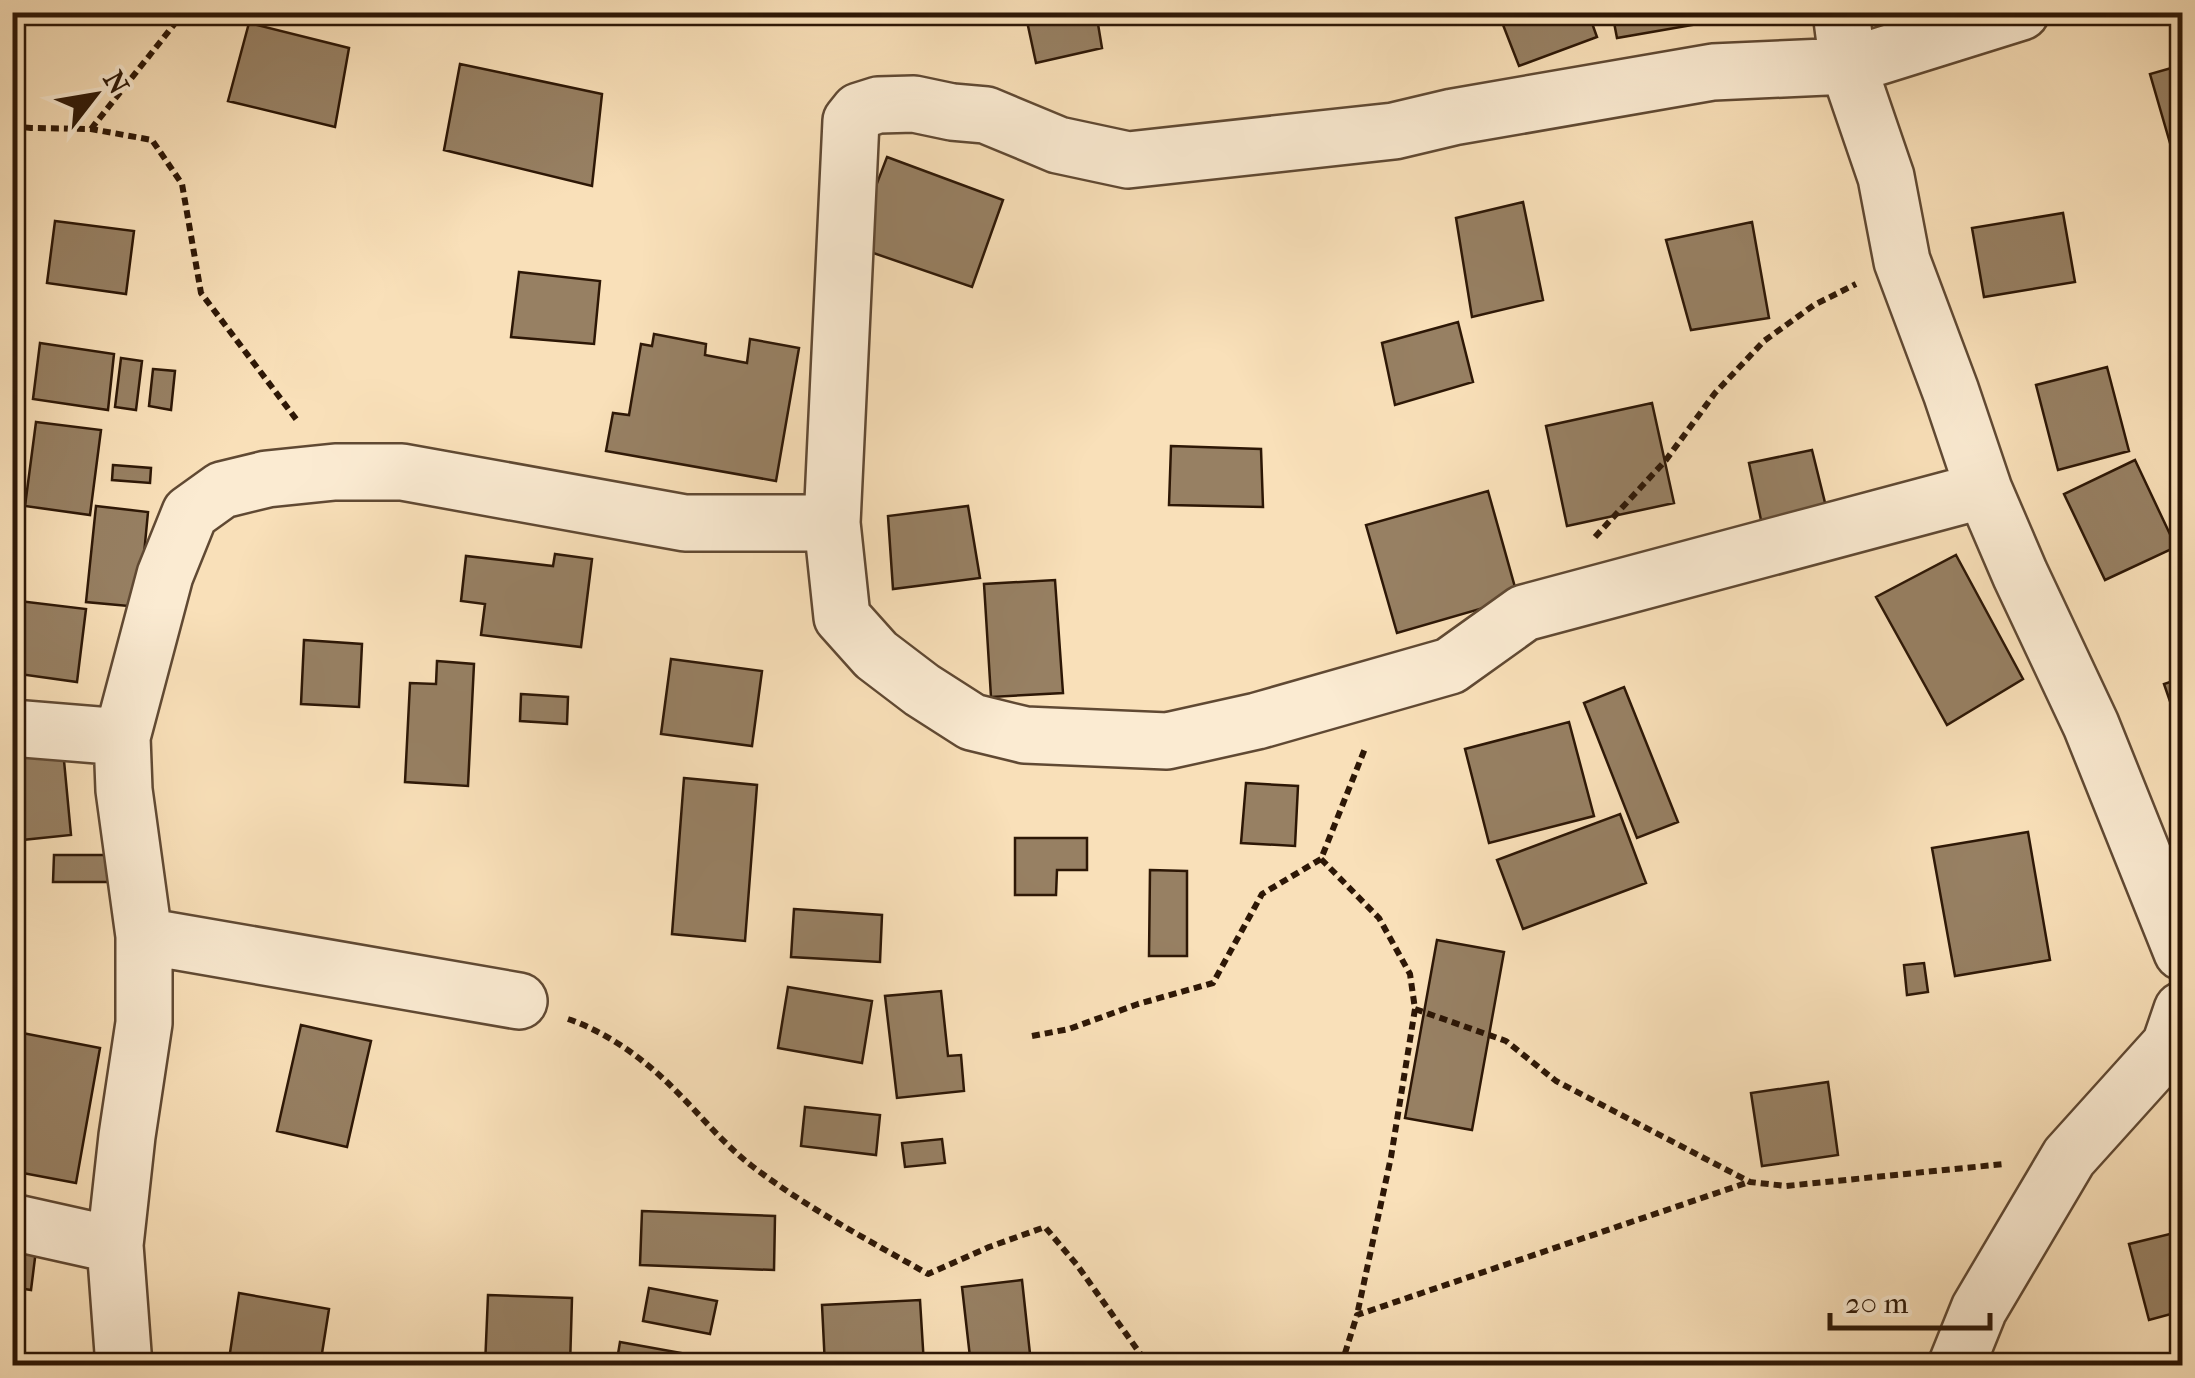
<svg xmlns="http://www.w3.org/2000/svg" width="2195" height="1378" font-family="'IM FELL French Canon',serif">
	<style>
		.building { fill: #978063; stroke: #2d1706; stroke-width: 2.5 }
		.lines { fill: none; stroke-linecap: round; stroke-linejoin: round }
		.minor-casing { stroke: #604933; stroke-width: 60 }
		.path { stroke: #2d1706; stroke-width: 6; stroke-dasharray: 8 5; stroke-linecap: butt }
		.minor { stroke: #fbebd2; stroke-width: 55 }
	</style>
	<rect width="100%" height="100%" fill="#f9e0b9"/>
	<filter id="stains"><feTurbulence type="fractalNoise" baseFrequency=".002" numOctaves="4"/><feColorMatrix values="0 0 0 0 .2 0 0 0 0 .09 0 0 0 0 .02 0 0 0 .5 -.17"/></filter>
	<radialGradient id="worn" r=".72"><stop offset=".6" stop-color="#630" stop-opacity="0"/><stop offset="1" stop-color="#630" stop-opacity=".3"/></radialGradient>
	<path class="building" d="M1025 12H1096L1102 48 1036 63Z
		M1498 12H1588L1597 37 1519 66Z
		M1612 12H1720L1721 20 1617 38Z
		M249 23 349 48 335 127 228 101Z
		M460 64 602 94 592 186 444 150Z
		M2182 65V140L2170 143 2150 74Z
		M887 157 1003 200 972 287 853 246Z
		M1523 202 1543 300 1472 317 1456 218Z
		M2063 213 2075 282 1984 297 1972 228Z
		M55 221 134 231 126 294 47 283Z
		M1752 222 1769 318 1691 330 1666 240Z
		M519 272 600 281 594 344 511 337Z
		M1458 322 1473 382 1395 405 1382 343Z
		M12 331 23 333 16 388 12 387Z
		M654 334 706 344 705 355 747 363 750 339 799 348 776 481 606 451 613 413 629 415 641 344 652 346Z
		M40 343 114 354 108 410 33 399Z
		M121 358 142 361 136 410 115 407Z
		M2107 367 2129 451 2058 470 2036 385Z
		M153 369 175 371 171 410 149 406Z
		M1652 403 1674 503 1567 526 1546 426Z
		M36 422 101 430 90 515 25 506Z
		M1171 446 1261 449 1263 507 1169 505Z
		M1812 450 1831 527 1765 539 1749 463Z
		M2135 460 2176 547 2105 580 2064 494Z
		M113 465 151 468 150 483 112 480Z
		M1488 491 1518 598 1397 633 1366 525Z
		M96 506 148 512 139 607 86 602Z
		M968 506 980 578 893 589 888 516Z
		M555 554 592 559 581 647 481 635 485 604 461 601 466 556 553 566Z
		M1956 555 2023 679 1947 725 1876 597Z
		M1055 580 1063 693 991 697 984 584Z
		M19 601 86 609 77 682 12 673V654Z
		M304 640 362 644 359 707 301 704Z
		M671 659 762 671 752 746 661 734Z
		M437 661 474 664 468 786 405 782 410 683 436 684Z
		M2182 678V736L2164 684Z
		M1624 687 1678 822 1637 838 1584 703Z
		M521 694 568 697 567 724 520 721Z
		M1569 722 1594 816 1489 843 1465 749Z
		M63 750 71 835 12 841V755Z
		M684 778 757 785 745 941 672 934Z
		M1246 783 1298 786 1295 846 1241 843Z
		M1620 814 1646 883 1523 929 1497 860Z
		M2028 832 2050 960 1955 976 1932 848Z
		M1015 838H1087V870H1057L1056 895H1015Z
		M54 855H116L117 882H53Z
		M1150 870 1187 871V956H1149Z
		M794 909 882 915 880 962 791 957Z
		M1437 940 1504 952 1472 1130 1405 1118Z
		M1924 963 1928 992 1907 995 1904 965Z
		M788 987 872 1001 862 1063 778 1048Z
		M941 991 948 1056 961 1055 964 1091 897 1098 885 996Z
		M301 1025 371 1041 347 1147 277 1131Z
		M12 1031 100 1048 76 1183 12 1171Z
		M1828 1082 1838 1155 1762 1166 1751 1093Z
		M805 1107 880 1115 876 1155 801 1146Z
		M942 1139 945 1163 905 1167 902 1143Z
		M642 1211 775 1216 774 1270 640 1265Z
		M2182 1231V1311L2149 1320 2129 1244Z
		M12 1238 37 1242 31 1290 12 1287Z
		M1022 1280 1031 1363 971 1366 962 1287Z
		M649 1288 717 1301 710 1334 643 1321Z
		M239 1293 329 1309 320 1366H228Z
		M488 1295 572 1298 570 1366H485Z
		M920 1300 924 1365 825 1366 822 1305Z
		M620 1342 753 1366H616Z"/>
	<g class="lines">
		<defs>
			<path id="minor" d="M1841 12 1848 66 1886 177 1902 261 1951 392 1984 490 2020 574 2091 725 2182 952
				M1984 490 1524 613 1450 666 1257 721 1167 741 1025 735 972 722 922 690 876 655 842 617 832 523 851 121 859 111 878 105 914 104 952 112 986 115 1058 145 1128 160 1394 131 1453 117 1713 72 1848 66 2021 12
				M12 728 122 737 124 790 144 936V1023L127 1136 115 1245 124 1366
				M122 737 165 575 190 513 222 490 267 479 335 472H402L685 523H832
				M144 936 519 1001
				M12 1222 115 1245
				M1956 1366 1979 1309 2069 1157 2170 1045 2182 1010"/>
		</defs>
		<use href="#minor" class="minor-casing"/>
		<path class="path" d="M12 126 31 128 91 129 152 140 182 184 201 293 299 423
			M91 129 184 12
			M1595 537 1666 460 1715 393 1764 341 1814 305 1856 284
			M1321 859 1379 918 1410 974 1415 1009 1391 1157 1357 1315
			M1415 1009 1506 1041 1556 1081 1750 1182 1786 1186 2004 1164
			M568 1019C606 1032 641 1057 670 1085 698 1112 721 1142 752 1166 807 1208 868 1240 928 1274L989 1247 1045 1227 1077 1265 1149 1366
			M1032 1036 1069 1029 1138 1004 1213 983 1262 894 1321 859 1366 746
			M1341 1366 1357 1315 1749 1182"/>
		<use href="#minor" class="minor"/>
	</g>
	<rect width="2195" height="1378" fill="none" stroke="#f9e0b9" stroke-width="50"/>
	<rect x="15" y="15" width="2165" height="1348" fill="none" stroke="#2d1706" stroke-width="5"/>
	<rect x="25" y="25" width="2145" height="1328" fill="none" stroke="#2d1706" stroke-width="2.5"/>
	<g transform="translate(95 95) rotate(59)" stroke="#fbebd2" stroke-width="8" paint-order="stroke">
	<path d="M0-8L18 38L0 25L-18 38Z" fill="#2d1706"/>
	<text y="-15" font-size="28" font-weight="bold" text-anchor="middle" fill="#2d1706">N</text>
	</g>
	<path d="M1830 1313v15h160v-15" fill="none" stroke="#2d1706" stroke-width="5"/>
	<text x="1845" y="1313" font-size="30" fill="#2d1706" stroke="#fbebd2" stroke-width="8" paint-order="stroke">20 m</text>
	<rect width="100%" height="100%" filter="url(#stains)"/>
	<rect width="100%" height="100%" fill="url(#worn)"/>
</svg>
